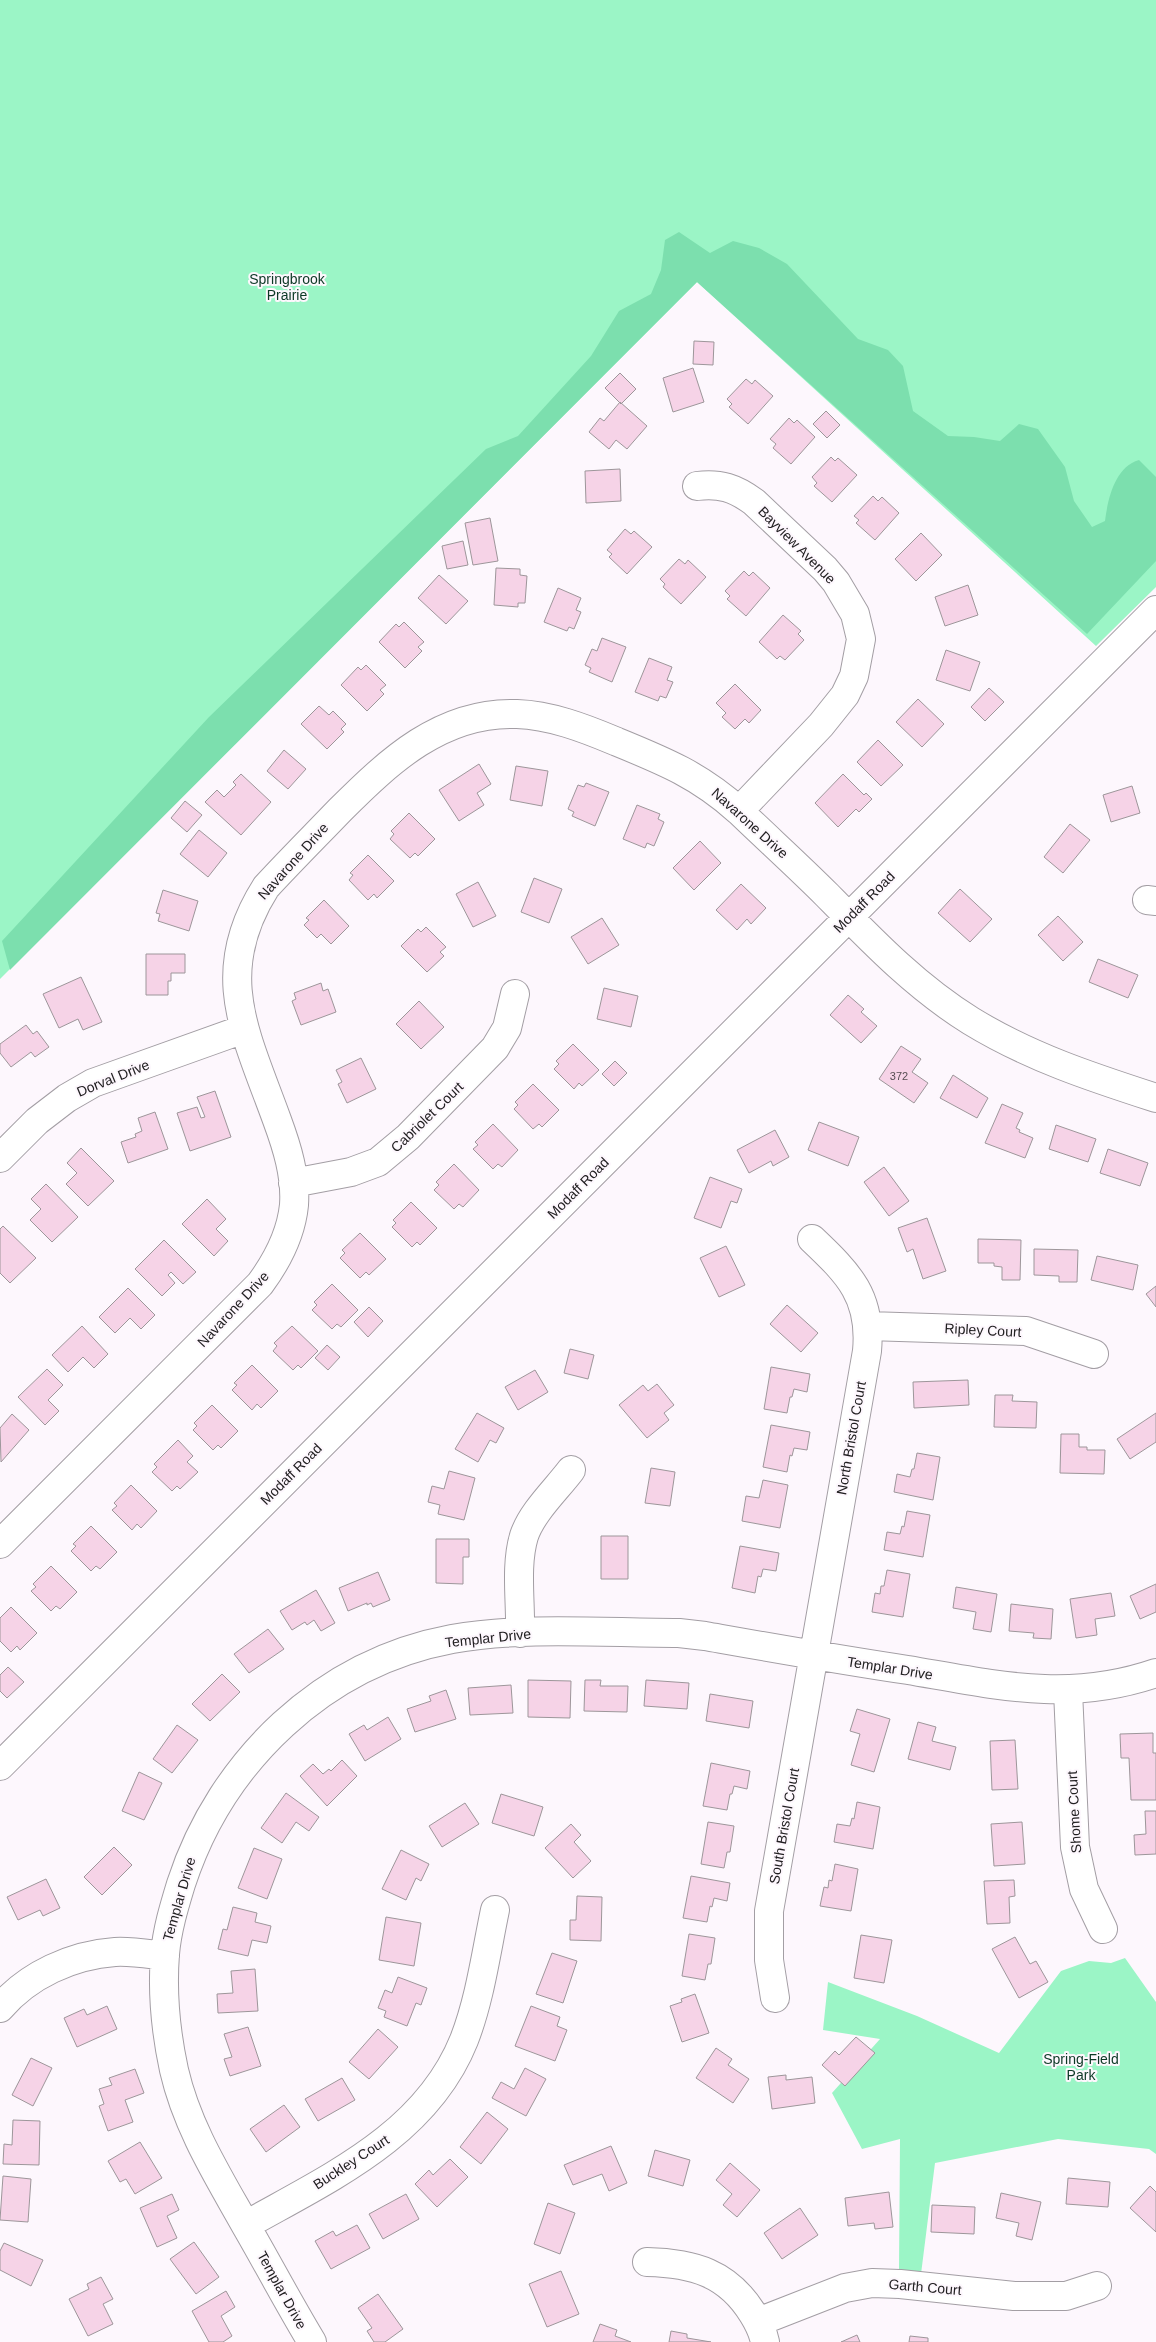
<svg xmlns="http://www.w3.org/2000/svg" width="1156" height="2342" font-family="Arial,sans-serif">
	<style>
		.green { fill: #9bf5c6 }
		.forest { fill: #7cdfae }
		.building { fill: #f6d3e7; stroke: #9d969a }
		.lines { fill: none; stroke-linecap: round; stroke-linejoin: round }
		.minor-casing { stroke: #a39ea4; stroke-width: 30 }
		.minor { stroke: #fff; stroke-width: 28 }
		.labels { text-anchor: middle; stroke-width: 4; stroke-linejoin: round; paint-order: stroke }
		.number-label { font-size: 11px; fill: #574d53 }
		.park-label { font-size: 14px; fill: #0c3825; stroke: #fdf7fd }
		.street-label { font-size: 14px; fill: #222022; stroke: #fdf7fd }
	</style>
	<rect width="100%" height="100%" fill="#fdf7fd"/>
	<path class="green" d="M0 0H1156V587L1096 646 697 282 0 979Z
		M1125 1958 1156 2002V2154L1149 2149 1058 2139 935 2163 921 2274 899 2271 900 2139 862 2149 832 2093 880 2039 823 2030 828 1982 917 2016 999 2053 1061 1971 1089 1961 1111 1963Z"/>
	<path class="forest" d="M679 232 710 253 733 241 759 248 787 264 858 339 888 350 903 366 913 411 948 436 974 437 1000 441 1019 424 1038 429 1065 467 1074 501 1092 527 1105 521C1108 498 1115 467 1139 460L1156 477V561L1087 634 697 282 10 970 2 941 209 717 486 449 518 436 591 356 619 311 651 294 661 270 665 240Z"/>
	<path class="building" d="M694 341 714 342 713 365 693 364Z
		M693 368 704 402 673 412 663 378Z
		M620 373 636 389 621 404 605 388Z
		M746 379 752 384 755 380 773 396 748 424 729 407 732 404 727 399Z
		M620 402 647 426 627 449 616 440 609 449 589 432 600 418 604 421Z
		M826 411 840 425 827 438 813 424Z
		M789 418 794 423 797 420 815 437 791 464 773 448 776 444 770 439Z
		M831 457 835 461 838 458 857 475 832 502 814 486 817 483 812 477Z
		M620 469 621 501 586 503 585 471Z
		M873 496 878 501 882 497 899 513 875 540 856 523 859 520 854 516Z
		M490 518 498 561 473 565 465 523Z
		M625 529 631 534 634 531 652 547 627 574 609 557 612 554 607 550Z
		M921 533 942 555 916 581 895 559Z
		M463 541 468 565 447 569 442 546Z
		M679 559 685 564 688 560 706 577 681 604 663 587 665 584 660 579Z
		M496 568 520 569V575L527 576 525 603H518V607L494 605Z
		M744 571 749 576 753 572 770 588 746 616 727 599 730 596 725 591Z
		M439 575 468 601 446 624 418 598Z
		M968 585 978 615 945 626 935 597Z
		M558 588 581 598 576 610 581 612 574 629 569 627 567 631 544 622Z
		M783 615 801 631 798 634 804 640 785 660 780 656 777 659 759 642Z
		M404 622 424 642 418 647 422 651 405 668 379 642 396 624 399 627Z
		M602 638 626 647 612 682 589 672 591 668 585 665 592 649 597 651Z
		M946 650 980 662 970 691 936 680Z
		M649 658 672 667 667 680 673 682 666 698 660 696 658 701 635 692Z
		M366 665 386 685 380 690 384 694 367 711 341 685 358 667 361 670Z
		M735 684 761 710 749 723 745 719 735 729 722 717 726 713 716 703Z
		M989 688 1004 702 985 721 971 707Z
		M918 699 944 724 922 747 896 722Z
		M319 706 329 715 333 711 346 724 341 729 344 732 327 749 301 724Z
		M878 740 903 765 881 786 857 762Z
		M284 750 306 769 288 789 267 771Z
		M479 764 491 784 477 793 484 805 459 821 439 790Z
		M516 766 548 771 542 806 510 800Z
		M241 774 271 802 241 835 205 802 217 790 224 797 236 785 233 782Z
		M843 774 864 795 866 793 872 799 859 812 856 809 838 827 815 803Z
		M586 783 609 792 595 826 572 816 574 812 568 809 578 785 584 787Z
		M1132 786 1140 813 1111 822 1103 795Z
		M185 801 202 815 187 832 171 818Z
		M637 805 660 814 658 819 664 822 654 846 647 843 645 848 623 839Z
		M409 813 435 839 418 856 415 853 410 858 390 839 394 834 391 831Z
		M1070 824 1090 840 1063 873 1044 857Z
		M199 830 227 853 208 877 180 854Z
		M700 841 721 863 694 890 673 868Z
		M368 855 394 881 377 898 374 894 368 900 349 880 353 875 350 873Z
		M534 878 562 889 549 923 521 912Z
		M478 882 496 916 473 927 456 894Z
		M741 884 766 908 751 924 747 919 737 930 716 910Z
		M960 889 992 919 970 942 938 913Z
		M163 890 198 901 189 931 158 921 160 914 156 913Z
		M324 900 349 926 331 944 321 934 317 938 304 925 309 920 306 918Z
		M1058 916 1083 942 1063 961 1038 935Z
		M602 918 619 945 588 964 571 937Z
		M426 927 446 947 440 952 444 956 427 972 401 946 418 929 421 932Z
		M146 954H185V973H171V981H168V995H146Z
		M1098 959 1138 975 1128 998 1089 982Z
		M81 977 102 1022 83 1030 78 1019 59 1028 43 994Z
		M321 983 323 991 328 989 336 1012 301 1025 292 1001 296 999 294 993Z
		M604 988 638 996 631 1027 597 1019Z
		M848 995 864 1009 861 1012 877 1026 861 1043 830 1015Z
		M419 1001 444 1027 421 1049 396 1024Z
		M26 1025 33 1034 37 1031 49 1047 35 1057 31 1052 11 1067 0 1053V1044Z
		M573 1044 599 1070 582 1086 579 1083 574 1089 554 1069 559 1064 556 1061Z
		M901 1046 921 1059 912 1072 928 1083 914 1103 879 1079Z
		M361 1058 376 1089 347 1103 338 1084 342 1082 336 1070Z
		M615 1061 627 1073 614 1086 602 1074Z
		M953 1075 988 1098 977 1118 940 1098Z
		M533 1084 559 1110 542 1127 539 1124 533 1129 514 1109 518 1105 515 1102Z
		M215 1091 231 1137 190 1151 177 1113 197 1107 201 1118 205 1117 197 1097Z
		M1002 1104 1023 1113 1016 1128 1020 1130 1019 1132 1033 1138 1025 1158 985 1143Z
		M155 1112 168 1149 128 1163 121 1142 136 1137 135 1134 142 1131 138 1118Z
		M819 1122 859 1137 848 1166 808 1150Z
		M493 1124 518 1150 502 1167 498 1164 493 1169 473 1149 478 1145 475 1142Z
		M1056 1125 1096 1139 1088 1162 1049 1149Z
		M775 1130 789 1157 773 1166 771 1161 749 1173 737 1150Z
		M81 1148 114 1181 88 1206 66 1184 77 1173 67 1163Z
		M1108 1149 1148 1163 1140 1186 1100 1173Z
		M454 1164 479 1190 463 1207 459 1204 454 1209 434 1190 439 1185 436 1182Z
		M884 1167 909 1201 889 1216 864 1182Z
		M710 1177 742 1189 737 1203 731 1201 721 1228 694 1218Z
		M46 1184 78 1217 52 1242 30 1220 41 1209 31 1199Z
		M207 1199 226 1219 216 1229 228 1241 214 1256 182 1224Z
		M411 1202 437 1228 420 1245 417 1242 412 1247 392 1227 396 1223 393 1220Z
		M927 1218 946 1271 923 1279 913 1249 907 1252 898 1228Z
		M3 1226 36 1258 10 1283 0 1273V1229Z
		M360 1233 386 1259 369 1275 366 1272 360 1278 340 1258 345 1253 342 1250Z
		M978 1239 1021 1240 1020 1280H1002V1267L994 1266V1263H978Z
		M164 1240 196 1272 183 1284 171 1272 168 1275 175 1283 162 1296 135 1269Z
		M726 1246 745 1285 719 1297 700 1258Z
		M1034 1249 1078 1250 1077 1282H1059V1276L1034 1275Z
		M1097 1256 1138 1265 1133 1290 1091 1280Z
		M332 1284 358 1310 341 1327 337 1324 332 1329 312 1310 317 1305 314 1302Z
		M1156 1286V1307L1146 1294Z
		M128 1288 155 1315 141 1329 130 1318 115 1333 99 1317Z
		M787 1305 818 1333 801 1352 770 1324Z
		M369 1307 383 1321 368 1337 354 1322Z
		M82 1326 108 1354 94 1368 83 1357 68 1372 52 1355Z
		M292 1326 318 1351 301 1368 298 1365 293 1370 273 1351 277 1346 274 1343Z
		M327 1345 340 1357 328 1370 315 1358Z
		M570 1349 594 1355 588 1379 564 1373Z
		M252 1365 278 1391 261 1408 257 1404 252 1410 232 1390 237 1385 234 1383Z
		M771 1367 810 1374 807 1392 794 1389 792 1397H790L787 1413 764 1409Z
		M47 1369 63 1385 48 1400 59 1411 45 1425 18 1397Z
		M535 1370 548 1392 518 1410 505 1387Z
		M968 1380 969 1405 914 1408 913 1382Z
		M657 1384 674 1405 664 1413 669 1420 647 1438 619 1405 643 1385 648 1391Z
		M995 1395H1013L1012 1401 1037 1402 1036 1428 994 1427Z
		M212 1405 238 1431 221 1448 218 1445 213 1450 193 1430 197 1426 194 1423Z
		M477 1413 504 1428 496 1443 490 1440 478 1462 455 1449Z
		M1156 1413V1442L1130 1459 1117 1439Z
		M12 1414 29 1430 1 1462 0 1428Z
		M771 1425 810 1432 807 1450 794 1448 792 1456 790 1455 787 1472 763 1467Z
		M1061 1434H1079V1447H1087V1450H1105L1104 1474 1060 1473Z
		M178 1440 193 1456 187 1462 198 1472 180 1489 177 1486 172 1491 152 1472 157 1467 154 1464Z
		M917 1453 940 1457 933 1500 894 1492 897 1474 910 1477 912 1469H914Z
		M651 1468 675 1472 670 1506 645 1503Z
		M449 1471 475 1478 464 1520 438 1514 440 1505 428 1502 432 1486 444 1489Z
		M763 1480 788 1485 780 1528 742 1521 746 1496 759 1498Z
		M131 1485 157 1511 141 1528 137 1524 132 1530 112 1510 117 1506 114 1503Z
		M907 1511 930 1515 923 1557 884 1550 887 1532 900 1534 902 1526 904 1527Z
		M91 1526 117 1552 100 1569 96 1566 91 1571 71 1551 76 1546 73 1544Z
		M601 1536H628V1579H601Z
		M436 1539H469V1557H463V1584L436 1583Z
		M740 1546 779 1553 776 1571 763 1569 761 1577 758 1576 755 1593 732 1588Z
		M51 1566 77 1592 60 1609 56 1606 51 1611 31 1591 36 1587 33 1584Z
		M887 1570 910 1574 903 1617 872 1612 875 1593 880 1594 881 1586H884Z
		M378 1572 390 1600 373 1607 371 1603 367 1605V1603L348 1611 339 1588Z
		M1156 1584V1612L1140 1619 1130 1596Z
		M956 1587 997 1594 991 1632 973 1629 976 1612 953 1608Z
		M316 1590 335 1623 321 1631 314 1620 307 1625 305 1622 292 1630 280 1611Z
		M1111 1593 1115 1616 1095 1619 1097 1635 1076 1638 1070 1599Z
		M1011 1604 1053 1609 1051 1639 1033 1638 1034 1633 1009 1631Z
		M11 1607 37 1633 20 1650 17 1646 11 1652 0 1641V1618Z
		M268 1629 284 1649 249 1673 234 1654Z
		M8 1667 24 1682 7 1698 0 1691V1675Z
		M222 1674 240 1692 210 1721 192 1704Z
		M528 1680 571 1681 570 1718 528 1717Z
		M585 1680H601L600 1686H628L627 1712 584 1711Z
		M646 1680 689 1683 687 1709 644 1706Z
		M511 1685 513 1713 470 1715 468 1688Z
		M446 1690 456 1719 415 1732 407 1709 431 1701 429 1696Z
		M710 1694 753 1701 749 1728 706 1721Z
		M857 1709 890 1719 874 1772 851 1765 860 1734 850 1731Z
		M388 1717 401 1739 365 1761 349 1734 364 1725 367 1730Z
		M918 1722 936 1727 932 1741 956 1747 950 1770 908 1759Z
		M177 1725 198 1740 172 1773 153 1759Z
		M1153 1733V1753H1156V1800H1131L1129 1758H1121L1120 1734Z
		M1015 1740 1018 1789 992 1790 990 1741Z
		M342 1760 357 1776 327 1806 300 1776 313 1764 323 1774 329 1769 331 1771Z
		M711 1763 750 1771 747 1789 734 1786 732 1794H730L727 1810 703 1806Z
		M139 1772 162 1783 144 1820 122 1811Z
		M286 1793 319 1817 309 1831 296 1822 282 1843 261 1828Z
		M501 1794 543 1807 534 1836 492 1823Z
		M857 1802 880 1807 873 1849 834 1842 837 1824 850 1826 852 1818 854 1819Z
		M465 1803 479 1824 442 1847 429 1826Z
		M1145 1811H1156V1854L1135 1855 1134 1835 1146 1834Z
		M708 1822 734 1826 730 1852H727L724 1868 701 1864Z
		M1022 1822 1025 1864 994 1866 991 1824Z
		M571 1824 581 1835 574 1842 591 1861 573 1878 545 1848Z
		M114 1847 132 1865 102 1895 84 1877Z
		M254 1848 282 1859 267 1899 238 1888Z
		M401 1850 429 1864 421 1881 416 1878 406 1900 382 1889Z
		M835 1864 858 1869 851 1911 820 1906 824 1887 828 1888 829 1880 832 1881Z
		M691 1876 730 1883 727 1901 714 1898 712 1907 710 1906 707 1922 683 1918Z
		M46 1879 60 1908 43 1916 40 1910 18 1920 7 1897Z
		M1014 1880 1015 1896 1009 1897 1010 1923 987 1924 984 1881Z
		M577 1896 602 1897 601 1941 570 1940V1920H576Z
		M233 1907 257 1913 255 1922 271 1926 267 1943 252 1940 248 1956 218 1949 223 1929 227 1930Z
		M386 1917 421 1923 414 1966 379 1960Z
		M689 1934 715 1938 711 1964H708L705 1980 682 1976Z
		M861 1935 892 1940 884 1983 854 1978Z
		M1015 1937 1030 1964 1036 1961 1048 1982 1019 1998 992 1949Z
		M552 1953 577 1961 563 2003 536 1994Z
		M255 1969 258 2011 218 2013 217 1994 233 1993 231 1971Z
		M398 1977 427 1988 421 2005 416 2003 407 2026 384 2017 386 2011 378 2008 385 1990 392 1993Z
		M695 1994 709 2033 682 2042 670 2006 682 2002 681 1999Z
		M107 2006 117 2029 77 2047 64 2018 84 2009 87 2015Z
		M531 2006 560 2017 557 2026 567 2030 555 2061 515 2046Z
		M248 2027 261 2066 230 2076 224 2059 232 2057 224 2034Z
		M378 2029 398 2047 369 2079 349 2062Z
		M856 2037 875 2053 845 2086 822 2065 835 2051 839 2055Z
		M716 2048 732 2059 728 2065 749 2079 733 2103 696 2078Z
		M31 2058 52 2068 33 2106 12 2095Z
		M525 2068 546 2079 526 2116 492 2098 501 2082 514 2089Z
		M135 2069 144 2093 125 2100 133 2122 108 2131 99 2106 104 2104 99 2089 112 2085 109 2078Z
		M786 2075V2080L812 2077 815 2103 772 2109 768 2077Z
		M342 2078 355 2100 318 2121 305 2099Z
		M284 2105 300 2127 266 2152 250 2129Z
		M487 2112 508 2129 481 2164 460 2147Z
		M13 2120 40 2121 39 2165 3 2164 4 2144 12 2145Z
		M140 2142 162 2178 135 2194 126 2179 120 2182 108 2161Z
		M611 2146 627 2183 609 2191 602 2174 573 2185 564 2165Z
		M655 2150 690 2160 683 2186 648 2176Z
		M450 2159 468 2177 437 2207 415 2184 429 2170 433 2175Z
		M730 2163 760 2190 737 2217 723 2205 732 2194 716 2180Z
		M3 2176 31 2179 28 2222 0 2220Z
		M1068 2178 1110 2182 1108 2207 1066 2204Z
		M1150 2186 1156 2192V2232L1130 2208Z
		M889 2192 893 2227 875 2229 874 2223 848 2226 845 2198Z
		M1001 2193 1041 2202 1032 2240 1016 2236 1019 2223 996 2218Z
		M172 2194 179 2210 167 2216 177 2238 157 2247 140 2208Z
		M406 2194 419 2219 383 2239 369 2214Z
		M548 2203 575 2213 560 2254 534 2244Z
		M932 2205 975 2207 974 2234 931 2232Z
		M800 2208 818 2235 782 2259 764 2233Z
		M357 2225 370 2248 331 2269 315 2241 333 2231 336 2236Z
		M194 2242 219 2277 196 2294 170 2259Z
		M4 2243 43 2260 31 2286 0 2270V2251Z
		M561 2271 579 2314 547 2327 529 2284Z
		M101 2277 113 2299 103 2304 113 2324 88 2336 69 2299 89 2289 87 2284Z
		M226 2291 235 2307 221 2316 232 2336 223 2342H209L192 2311Z
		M378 2294 403 2329 385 2342H374L367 2331 372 2328 358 2308Z
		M600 2324 617 2330 615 2336 631 2342H593Z
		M671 2331 687 2334V2338L711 2342H669Z
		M857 2335 860 2342H841Z
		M910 2336 928 2338V2342H909Z"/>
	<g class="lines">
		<defs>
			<path id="minor" d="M697 486C720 483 735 488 754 502L825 569 836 582 855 614 861 639 854 676 845 695 821 725 739 811
				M1147 900 1156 901
				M0 1158 37 1121 67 1098 93 1083 244 1029
				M293 1183 351 1172 378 1162 408 1137 495 1048 507 1028 515 994
				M868 1326 1026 1331 1094 1354
				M0 1544 260 1284C277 1261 291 1235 294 1205 296 1176 287 1147 277 1120 246 1034 211 973 266 887 290 861 315 836 340 810 389 761 442 711 517 714 550 715 584 728 615 741 664 761 699 775 739 811 768 839 798 866 827 895 872 941 916 987 971 1021 1030 1057 1091 1077 1156 1098
				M520 1633C521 1602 515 1566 524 1536 532 1512 556 1490 571 1470
				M1068 1691 1075 1847 1084 1889 1103 1929
				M0 1766 1156 610
				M775 1998 769 1960V1911L867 1351C872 1297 849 1274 812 1239
				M0 2008C28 1975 72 1955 115 1952 131 1951 148 1954 165 1956
				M246 2225C329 2178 426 2135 464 2040 480 1999 486 1953 495 1910
				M647 2262C693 2263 728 2273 753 2314 758 2322 763 2332 765 2342
				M758 2322 845 2288 872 2283 900 2284 1014 2296H1066L1097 2286
				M312 2342C289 2304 268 2264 246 2226 218 2176 187 2127 174 2070 166 2033 162 1992 165 1954 167 1930 174 1907 181 1884 221 1761 323 1663 452 1639 524 1626 606 1633 679 1633L705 1636C773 1648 840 1660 908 1670 996 1685 1069 1703 1156 1673"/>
		</defs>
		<use href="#minor" class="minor-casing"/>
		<use href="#minor" class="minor"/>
	</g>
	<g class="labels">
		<g class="number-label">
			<text x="899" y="1080">372</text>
		</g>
		<g class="park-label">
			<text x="287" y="284">Springbrook<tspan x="287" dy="16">Prairie</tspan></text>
			<text x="1081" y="2064">Spring-Field<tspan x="1081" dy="16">Park</tspan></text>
		</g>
		<g class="street-label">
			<text transform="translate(797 545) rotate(45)" y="5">Bayview Avenue</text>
			<text transform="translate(750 823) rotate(42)" y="5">Navarone Drive</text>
			<text transform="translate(293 861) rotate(-48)" y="5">Navarone Drive</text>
			<text transform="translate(864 902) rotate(-45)" y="5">Modaff Road</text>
			<text transform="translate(113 1078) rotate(-22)" y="5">Dorval Drive</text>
			<text transform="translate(427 1117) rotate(-44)" y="5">Cabriolet Court</text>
			<text transform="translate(578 1188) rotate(-45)" y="5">Modaff Road</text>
			<text transform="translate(233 1309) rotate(-47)" y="5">Navarone Drive</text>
			<text transform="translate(983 1330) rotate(3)" y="5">Ripley Court</text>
			<text transform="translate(851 1438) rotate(-80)" y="5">North Bristol Court</text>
			<text transform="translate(291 1474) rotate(-45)" y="5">Modaff Road</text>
			<text transform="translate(488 1638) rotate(-6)" y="5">Templar Drive</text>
			<text transform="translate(890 1668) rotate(9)" y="5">Templar Drive</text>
			<text transform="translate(1074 1812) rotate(-93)" y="5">Shome Court</text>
			<text transform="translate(784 1826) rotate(-80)" y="5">South Bristol Court</text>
			<text transform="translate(179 1899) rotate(-74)" y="5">Templar Drive</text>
			<text transform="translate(351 2162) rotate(-33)" y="5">Buckley Court</text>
			<text transform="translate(925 2287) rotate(5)" y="5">Garth Court</text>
			<text transform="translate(282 2290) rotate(61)" y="5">Templar Drive</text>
		</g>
	</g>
</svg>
